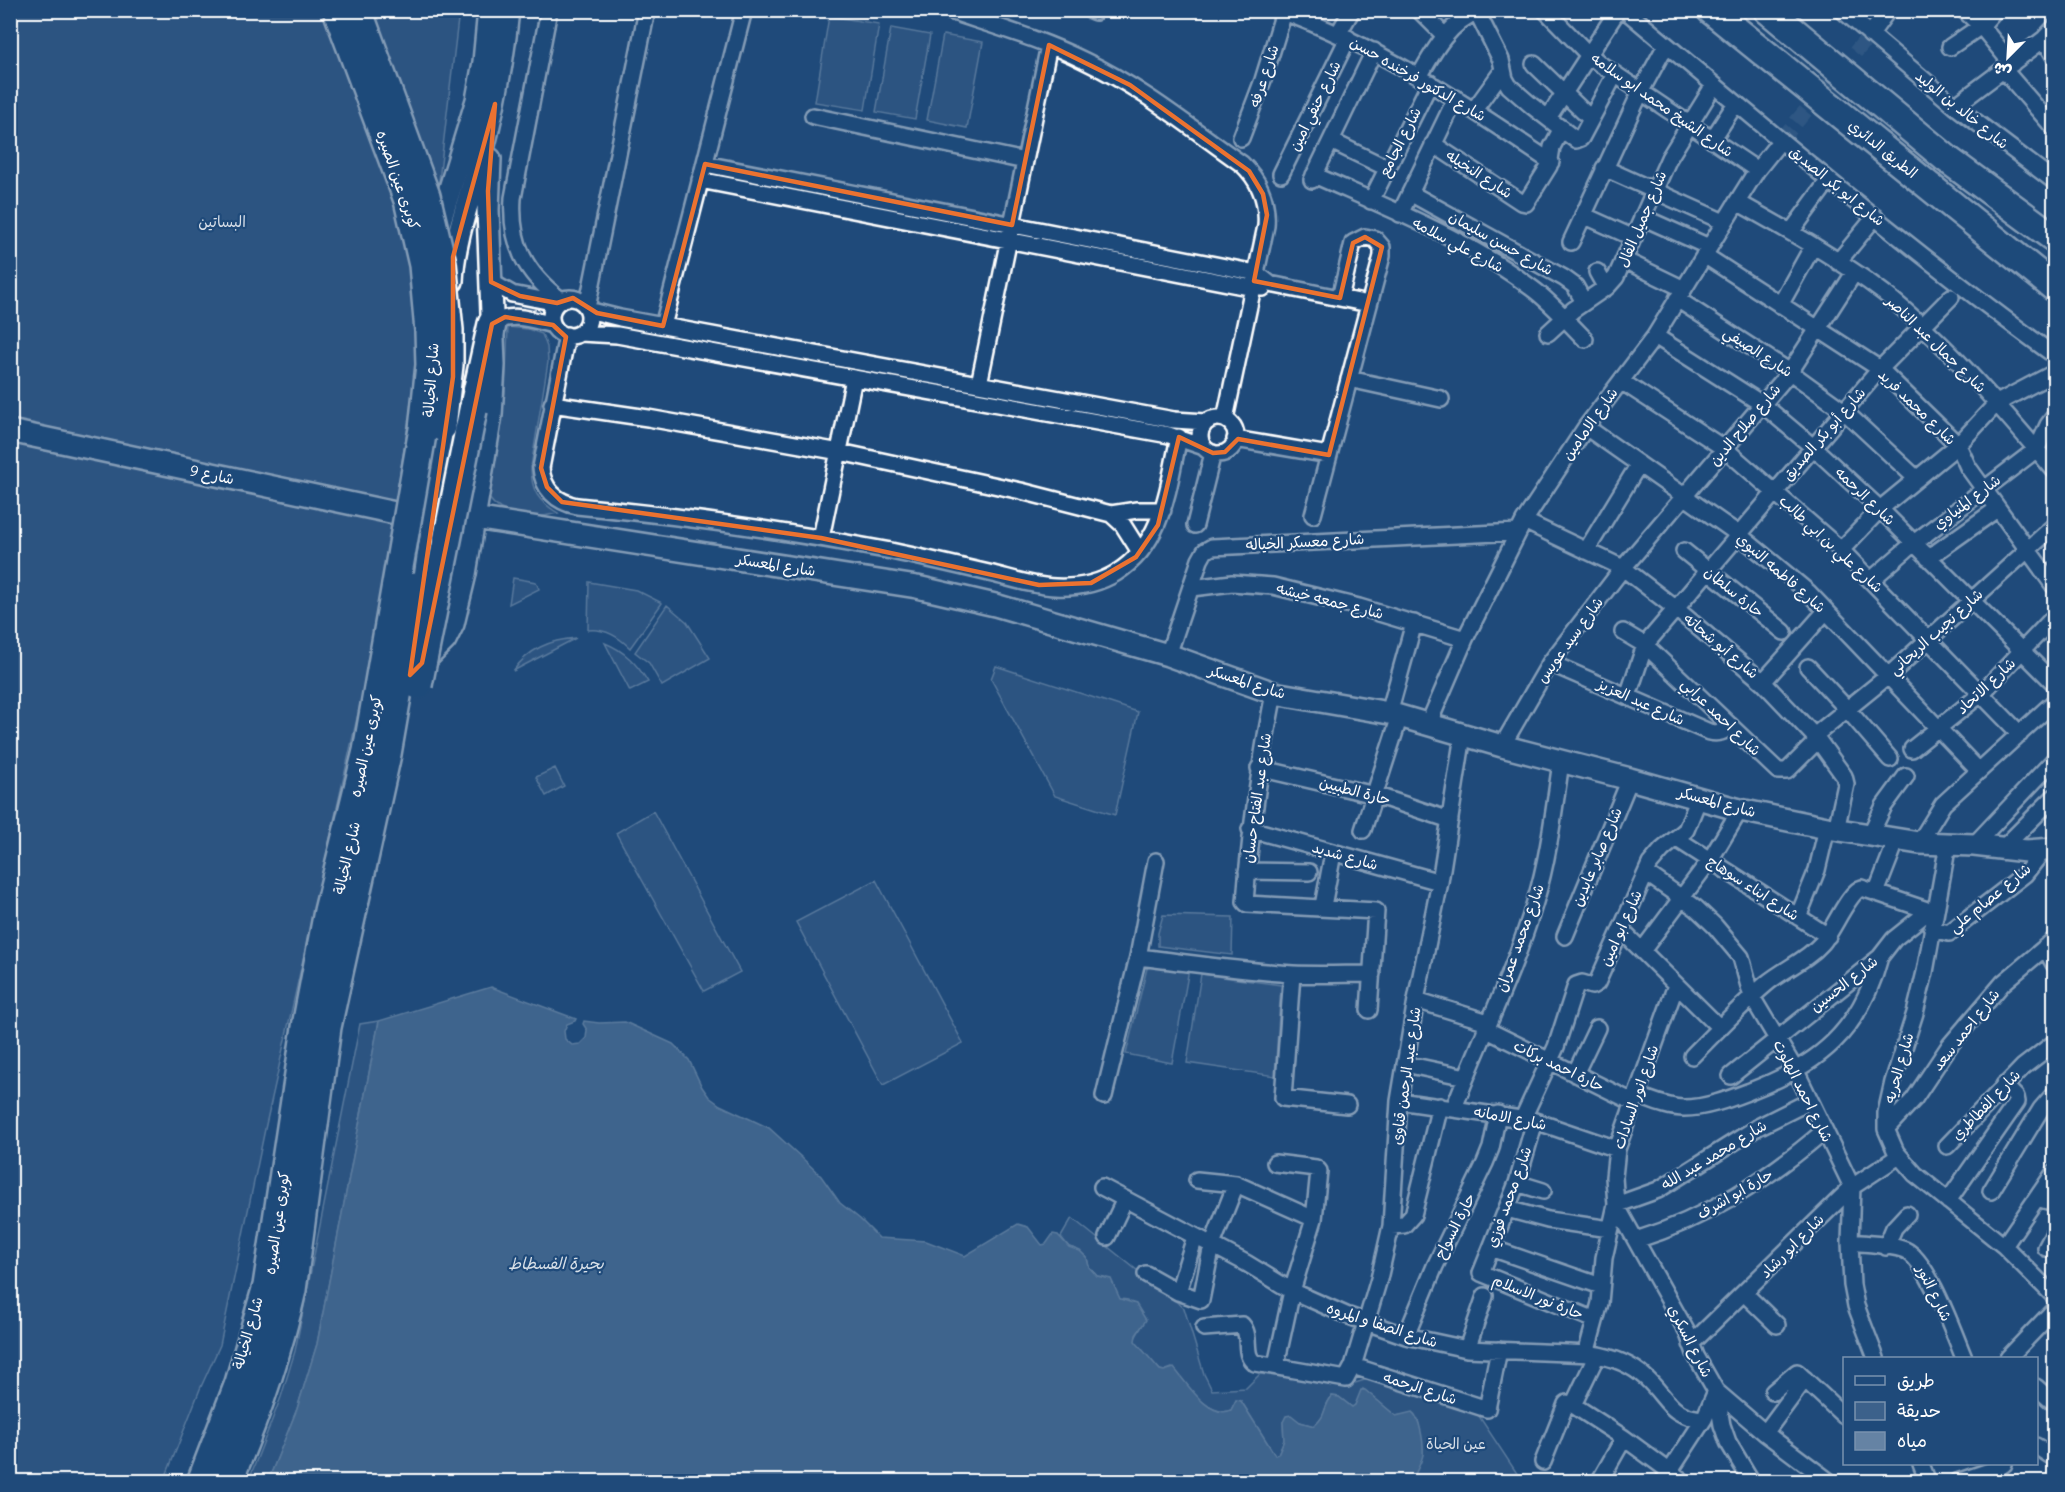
<svg xmlns="http://www.w3.org/2000/svg" width="2065" height="1492" font-family="Delius,'Playpen Sans Arabic',sans-serif">
	<style>
		.green { fill: #3c618b; stroke: #9eb0c5; stroke-width: 1.5 }
		.water { fill: #6583a4; stroke: #a3b5c8; stroke-width: 1.5 }
		.lines { fill: none; stroke-linecap: round; stroke-linejoin: round }
		.street-tunnel { stroke: #41658e; stroke-width: 15; stroke-dasharray: 15 8; stroke-linecap: butt }
		.street-casing { stroke: #fff; stroke-width: 20 }
		.secondary-casing { stroke: #fff; stroke-width: 26 }
		.highway-casing { stroke: #fff; stroke-width: 32 }
		.street { stroke: #1f4a7a; stroke-width: 15 }
		.secondary { stroke: #1f4a7a; stroke-width: 21 }
		.highway { stroke: #1f4a7a; stroke-width: 27 }
		.highway-bridge-casing { stroke: #fff; stroke-width: 32; stroke-linecap: butt }
		.highway-bridge { stroke: #1f4a7a; stroke-width: 27 }
		.marked { fill: none; stroke: #eb7230; stroke-width: 4.5; stroke-linejoin: round }
		.labels { text-anchor: middle; stroke-width: 4.5; stroke-linejoin: round; paint-order: stroke }
		.street-label { font-size: 15px; fill: #fff; stroke: #1f4a7a }
		.park-label { font-size: 15px; fill: #d8dfe8; stroke: #1f4a7a }
		.water-label { font-size: 16px; font-style: italic; fill: #d8e0e8; stroke: #1f4a7a }
	</style>
	<rect width="100%" height="100%" fill="#1f4a7a"/>
	<filter id="ink" filterUnits="userSpaceOnUse"><feTurbulence type="fractalNoise" baseFrequency=".0167" numOctaves="2"/><feDisplacementMap in="SourceGraphic" scale="12" xChannelSelector="R" yChannelSelector="G"/><feConvolveMatrix kernelMatrix="1 2 1 2 8 2 1 2 1" color-interpolation-filters="sRGB"/></filter>
	<g filter="url(#ink)">
		<path class="green" d="M10 11H459L416 375 370 660 265 1129 220 1345 200 1389 164 1481H11Z
			M829 16 879 24 865 110 815 102Z
			M891 28 930 35 915 119 876 112Z
			M943 35 983 42 967 128 927 120Z
			M508 327 528 329 542 334 547 347 548 362 531 467C531 491 538 501 558 513 537 519 502 518 489 498L505 393Z
			M513 578 536 582 539 589 509 604Z
			M589 582 636 590 662 603 630 648C619 637 604 628 588 630Z
			M667 605 687 622 710 658 662 686 649 663 635 652Z
			M576 638 513 671C529 649 549 640 576 638Z
			M605 643C625 651 637 664 648 682L630 691Z
			M996 666 1138 712 1115 815 1055 796 991 679Z
			M555 768 564 786 546 796 536 777Z
			M653 811 740 972 704 991 616 833Z
			M876 880 963 1043 883 1085 796 922Z
			M1163 915 1233 917 1232 955 1158 946V933Z
			M1148 964 1189 969 1172 1063 1126 1054Z
			M1201 974 1281 985 1275 1076 1187 1063Z
			M379 1021 317 1344 297 1409 268 1481 248 1482 281 1397 295 1351 360 1024Z
			M1072 1218 1184 1308 1204 1374 1212 1390 1246 1388 1260 1374 1349 1385 1374 1377 1477 1413 1522 1481H1412L1423 1454 1418 1419 1407 1414 1396 1416 1363 1389 1355 1405 1352 1407 1339 1397 1332 1396C1322 1408 1328 1415 1314 1426L1300 1422H1283L1284 1440 1278 1454 1275 1455 1241 1401 1236 1400 1231 1410C1209 1419 1184 1382 1172 1368L1164 1371 1160 1370 1139 1348 1134 1340 1143 1324 1128 1300 1120 1299 1105 1277 1097 1276 1089 1267 1087 1258 1076 1249 1069 1247 1061 1237Z"/>
		<path class="water" d="M491 987 576 1019 575 1021 567 1024 564 1031 565 1039 572 1045 580 1044 586 1038 587 1030 583 1024 584 1021 599 1023 625 1022 673 1044 689 1060 702 1087 709 1097 720 1105 769 1128 801 1157 821 1176 840 1203 860 1219 879 1238 926 1241 965 1256 1018 1224 1028 1227 1042 1245 1046 1244 1053 1234 1058 1235 1069 1247 1080 1251 1087 1258 1089 1267 1097 1276 1111 1279 1120 1299 1136 1304 1146 1320 1136 1335 1135 1341 1160 1370 1164 1371 1174 1368C1186 1382 1209 1420 1231 1410L1236 1400 1241 1401 1275 1455 1278 1454 1284 1440 1283 1422 1286 1416 1291 1415 1300 1422 1314 1426C1328 1414 1322 1408 1332 1396L1339 1397 1352 1407 1355 1405 1361 1390H1365L1396 1416 1412 1412C1420 1417 1424 1444 1423 1454 1422 1463 1415 1473 1412 1481H268L297 1409 317 1344 379 1021Z"/>
		<g class="lines">
			<path class="street-tunnel" d="M1781 140 1870 35"/>
			<defs>
				<path id="street" d="M549 10 513 198C510 244 525 273 561 300
					M947 10C994 26 1041 39 1085 61 1142 88 1191 128 1242 164 1260 181 1268 201 1266 226L1225 419
					M1090 10 1095 12
					M1278 10C1377 45 1464 103 1551 162
					M1419 10 1445 36
					M1476 10 1501 60 1505 79 1509 86 1532 106 1576 140 1581 138 1615 74
					M1545 10 1584 50 1600 64 1757 170
					M1625 10C1766 128 1906 248 2054 355
					M1842 10 1955 106 2054 181
					M1964 10 1981 26 2012 64
					M1338 34 1352 10
					M1870 35 1888 10
					M2044 39 2054 56
					M1950 47 1981 26 1995 10
					M1534 64 1591 119
					M2004 70 2054 128
					M1419 77C1434 50 1450 21 1481 10
					M1955 106 2044 39 2054 28
					M1474 110 1503 70
					M813 116 1025 161
					M1548 118 1618 10
					M1241 138 1263 80 1284 12
					M1712 140 1736 103
					M1331 141 1387 168
					M1433 144 1521 202 1526 203 1549 166 1552 147 1562 128
					M705 164 1256 273 1270 284 1369 304
					M1604 168 1724 222
					M1281 174 1348 38
					M1314 175C1388 208 1468 239 1533 289 1552 303 1568 322 1585 339
					M700 180 1253 288H1263
					M1312 180 1374 51
					M1410 193 1564 278 1575 286 1584 302
					M1371 201 1430 83
					M1737 202C1787 230 1838 258 1884 293 1946 342 2003 410 2054 470
					M1400 214 1456 98
					M1583 215 1634 238
					M1642 217 1709 247
					M1791 232 1829 180
					M1571 242 1641 91 1666 45
					M1704 255 1880 369 1958 445 1968 467 2054 586
					M1624 260 1684 289
					M1838 262 1875 217
					M1597 272 1606 288
					M491 282 512 294 557 303
					M551 317a19 19 0 1 1 38 0a19 19 0 1 1-38 0Z
					M1677 299 1790 372 1844 411 1917 479
					M1780 305 1813 246
					M587 308 647 10
					M588 310 620 318 1174 420 1206 422
					M492 324C511 311 533 320 553 325
					M663 326 744 10
					M580 333 617 335 1169 435 1204 447
					M1548 333 1573 310 1608 286 1616 277 1669 158 1714 85
					M567 335 541 468C543 489 556 502 577 506 682 516 787 531 891 551 925 558 959 566 993 574 1013 579 1034 586 1055 587 1076 588 1098 584 1116 573 1164 543 1168 487 1179 437
					M1655 336 1762 404 1813 447 1880 509 2054 683
					M1349 379 1441 399
					M1621 381 1725 449 1841 550 2020 734
					M979 384 1049 45
					M552 404 648 418 840 452 1021 491 1111 514 1137 510H1163
					M1200 436a18 18 0 1 1 36 0a18 18 0 1 1-36 0Z
					M1586 427 1738 534 1808 592 1979 771
					M1235 439 1329 455
					M1111 514 1123 525 1140 552
					M1313 515 1382 256V247L1375 239 1365 237 1353 243 1340 298
					M1524 521 1623 568 1675 608 1763 682 1818 740 1844 776 1846 784 1836 830
					M1195 525 1213 453
					M821 538 854 378
					M1841 550 1880 509 1958 445 1997 403 2054 373
					M1586 551 1639 464
					M1684 551 1784 632
					M1928 558 1997 509
					M1871 580 1914 543 2037 449 2048 425 2054 417
					M1192 588 1232 583 1273 586 1359 607 1465 639
					M1623 632 1645 645 1778 771H1787L1818 740
					M1168 655 1200 560 1205 551 1212 547 1518 532
					M1550 663 1709 732C1719 734 1723 732 1731 726
					M1808 667 1847 709 1890 759
					M1763 682 1826 611
					M1274 693C1260 763 1250 830 1245 902L1247 904 1376 911 1369 1010
					M1628 696 1645 645 1880 369 1951 297
					M1389 713 1414 623
					M1428 725 1465 639 1524 521 1586 427 1655 336 1737 202 1757 170 1781 140
					M1814 736 1888 676 2054 526
					M1502 746 1550 663 1623 568 1790 372 1854 273
					M1912 749 1981 694 2054 617
					M1259 768 1375 795 1450 820
					M1250 829 1440 882
					M1363 830 1400 716
					M1870 835 1884 806 1906 776
					M1677 839 1828 936
					M1919 843 1943 804 2054 702
					M1948 844 1925 972 1915 1013 1893 1082 1886 1113V1129L1896 1152 1915 1174 2004 1246 2054 1296
					M1974 845 2054 760
					M2003 848 2054 797
					M1247 871 1309 872
					M1646 873 1696 908 1715 926 1741 957 1752 997 1796 1071 1852 1187 1850 1242 1852 1285 1856 1306 1876 1358
					M1876 893 1897 839
					M1323 906 1333 853
					M1798 917 1817 870 1827 828
					M1932 929 1949 933 2025 874 2043 851
					M1621 930 1720 1028
					M1565 936 1630 779
					M2045 947 2054 964
					M1642 951 1710 860 1740 810
					M1138 957C1190 963 1241 971 1293 974 1319 975 1346 974 1372 974
					M1292 974 1283 1098 1347 1105
					M1416 1000 1488 1022
					M1485 1029 1633 1102
					M1692 1056C1716 1032 1740 1006 1766 984 1784 969 1806 961 1822 943 1833 931 1849 891 1862 888L1930 911
					M1405 1064 1466 1077
					M1575 1074 1597 1028
					M1731 1076 1880 957 1894 939 1934 907
					M1636 1095C1651 1100 1667 1108 1684 1108 1706 1108 1729 1099 1750 1091 1819 1065 1861 1030 1880 957
					M1104 1096 1138 957 1156 861
					M1399 1101 1535 1121 1617 1149
					M1454 1108C1480 1039 1514 973 1535 902 1549 857 1554 809 1561 762
					M1523 1118 1556 1047 1576 985 1582 983 1592 986 1597 983 1650 864 1662 850 1686 830 1699 798
					M1535 1121 1517 1183 1481 1273 1595 1320
					M1886 1129 1914 1099 1950 1045 2003 983 2054 940
					M1947 1146 2023 1067 2054 1043
					M1275 1163 1316 1168 1319 1171 1314 1219 1292 1291 1276 1365
					M1197 1180 1236 1184 1314 1219
					M1517 1183 1543 1191
					M1102 1187 1246 1263 1292 1291 1346 1315 1406 1336 1467 1349 1592 1354C1612 1357 1631 1364 1646 1378 1668 1398 1669 1417 1704 1419
					M1991 1191 2041 1109 2054 1094
					M2037 1198 2054 1203
					M1948 1201 2017 1102 2016 1097 2004 1085
					M1507 1209 1548 1220 1610 1229
					M1391 1226 1404 1225 1413 1215 1440 1106
					M1107 1237 1125 1199
					M1636 1240C1708 1218 1768 1179 1824 1131
					M1850 1242C1867 1244 1888 1244 1905 1250 1928 1260 1954 1334 1964 1358
					M2004 1246 2054 1173
					M1886 1247 1894 1228 1907 1214
					M1491 1248 1601 1286
					M2046 1248 2054 1233
					M1146 1274 1178 1292 1201 1300 1212 1245 1236 1184
					M1178 1292 1195 1237
					M1744 1293 1777 1325
					M1204 1328 1242 1325C1252 1336 1242 1355 1255 1363L1346 1379 1353 1366 1379 1279 1391 1226 1399 1101 1416 1000 1440 882 1463 735
					M1406 1336 1435 1266 1485 1163 1491 1148 1498 1114
					M1691 1344 1852 1187 1899 1156
					M1467 1349 1485 1296
					M1586 1354 1600 1303 1604 1258 1616 1205 1614 1177 1617 1149 1676 985
					M2008 1358 2054 1310
					M1353 1366 1487 1409 1499 1350
					M2036 1387 2054 1403
					M1773 1392 1797 1372 1844 1416
					M1573 1405 1624 1438 1684 1482
					M1765 1433 1805 1379
					M2036 1446 2054 1458
					M1543 1462 1566 1404 1567 1403 1573 1405 1597 1355
					M1921 1464 1928 1482
					M1599 1482 1624 1438
					M1663 1482 1704 1419 1716 1391 1765 1433 1830 1482
					M1752 1482 1728 1442 1722 1425 1716 1391 1696 1356 1688 1334 1616 1205 1658 1190 1758 1127 1810 1101
					M1957 1482 1998 1468 2004 1464"/>
				<path id="secondary" d="M436 234 477 100 484 62 489 10
					M452 281C454 241 468 203 479 165 493 113 503 64 508 10
					M10 431 414 517
					M474 518 917 587 995 605 1168 655 1274 693 1389 713 1502 746 1630 779 1740 810 1827 828 1919 843 1974 845 2026 851 2054 849
					M421 606 449 411
					M421 664 445 640 453 624 465 574 491 415 494 365 488 210 490 159"/>
				<path id="highway" d="M1711 10 2054 287
					M1768 10 1947 159 2054 238
					M473 410 492 324"/>
			</defs>
			<use href="#street" class="street-casing"/>
			<use href="#secondary" class="secondary-casing"/>
			<use href="#highway" class="highway-casing"/>
			<use href="#street" class="street"/>
			<use href="#secondary" class="secondary"/>
			<use href="#highway" class="highway"/>
			<defs>
				<path id="highway-bridge" d="M358 10 426 196 442 263 449 330V365L442 427
					M418 685 473 410
					M201 1482 239 1383 267 1286 307 1021 328 911 367 751 423 429 430 365 429 331 423 265 408 200 337 10
					M228 1482C255 1419 277 1357 292 1290L327 1027 387 754 416 587"/>
			</defs>
			<use href="#highway-bridge" class="highway-bridge-casing"/>
			<use href="#highway-bridge" class="highway-bridge"/>
		</g>
	</g>
	<path d="M0 0H2065V1492H0ZM1049 45 1130 85 1249 171 1263 194 1267 215 1254 281 1340 298 1353 243 1365 237 1382 247 1329 455 1238 439 1225 452 1213 453 1179 437 1158 525 1136 557 1091 583 1039 585 821 538 562 502 547 487 541 468 566 337 553 325 505 317 492 324 422 663 410 675 453 377V257L495 104 488 191 491 282 520 296 557 303 573 298 597 313 663 326 705 164 1012 225Z" fill="#1f4a7a" fill-opacity=".55" fill-rule="evenodd"/>
	<path class="marked" d="M1049 45 1130 85 1249 171 1263 194 1267 215 1254 281 1340 298 1353 243 1365 237 1382 247 1329 455 1238 439 1225 452 1213 453 1179 437 1158 525 1136 557 1091 583 1039 585 821 538 562 502 547 487 541 468 566 337 553 325 505 317 492 324 422 663 410 675 453 377V257L495 104 488 191 491 282 520 296 557 303 573 298 597 313 663 326 705 164 1012 225Z"/>
	<g class="labels">
		<g class="street-label">
			<text transform="translate(1264 76) rotate(-72)" y="5">شارع عرفه</text>
			<text transform="translate(1418 79) rotate(30)" y="5">شارع الدكتور فرخنده حسن</text>
			<text transform="translate(1662 105) rotate(35)" y="5">شارع الشيخ محمد ابو سلامه</text>
			<text transform="translate(1315 106) rotate(-64)" y="5">شارع حنفي امين</text>
			<text transform="translate(1962 110) rotate(39)" y="5">شارع خالد بن الوليد</text>
			<text transform="translate(1400 142) rotate(-63)" y="5">شارع الجامع</text>
			<text transform="translate(1883 149) rotate(39)" y="5">الطريق الدائري</text>
			<text transform="translate(1479 174) rotate(33)" y="5">شارع النخيله</text>
			<text transform="translate(398 180) rotate(71)" y="5">كوبرى عين الصيره</text>
			<text transform="translate(1837 186) rotate(39)" y="5">شارع ابو بكر الصديق</text>
			<text transform="translate(1642 219) rotate(-67)" y="5">شارع جميل الفال</text>
			<text transform="translate(1501 243) rotate(29)" y="5">شارع حسن سليمان</text>
			<text transform="translate(1458 245) rotate(28)" y="5">شارع علي سلامه</text>
			<text transform="translate(1936 344) rotate(44)" y="5">شارع جمال عبد الناصر</text>
			<text transform="translate(1758 352) rotate(33)" y="5">شارع الصيفي</text>
			<text transform="translate(431 380) rotate(-86)" y="5">شارع الخيالة</text>
			<text transform="translate(1917 407) rotate(44)" y="5">شارع محمد فريد</text>
			<text transform="translate(1590 424) rotate(-55)" y="5">شارع الامامين</text>
			<text transform="translate(1745 425) rotate(-50)" y="5">شارع صلاح الدين</text>
			<text transform="translate(1824 434) rotate(-49)" y="5">شارع أبو بكر الصديق</text>
			<text transform="translate(212 475) rotate(12)" y="5">شارع 9</text>
			<text transform="translate(1865 496) rotate(44)" y="5">شارع الرحمه</text>
			<text transform="translate(1967 502) rotate(-37)" y="5">شارع المنياوي</text>
			<text transform="translate(1305 542) rotate(-3)" y="5">شارع معسكر الخياله</text>
			<text transform="translate(1831 544) rotate(43)" y="5">شارع علي بن ابي طالب</text>
			<text transform="translate(776 565) rotate(9)" y="5">شارع المعسكر</text>
			<text transform="translate(1781 573) rotate(41)" y="5">شارع فاطمه النبوي</text>
			<text transform="translate(1734 592) rotate(39)" y="5">حارة سلطان</text>
			<text transform="translate(1330 601) rotate(14)" y="5">شارع جمعه خيشه</text>
			<text transform="translate(1936 632) rotate(-42)" y="5">شارع نجيب الريحاني</text>
			<text transform="translate(1570 640) rotate(-54)" y="5">شارع سيد عويس</text>
			<text transform="translate(1721 646) rotate(40)" y="5">شارع أبو شحاته</text>
			<text transform="translate(1247 682) rotate(18)" y="5">شارع المعسكر</text>
			<text transform="translate(1986 686) rotate(-43)" y="5">شارع الاتحاد</text>
			<text transform="translate(1641 702) rotate(24)" y="5">شارع عبد العزيز</text>
			<text transform="translate(1721 717) rotate(44)" y="5">شارع احمد عرابي</text>
			<text transform="translate(366 746) rotate(-78)" y="5">كوبرى عين الصيره</text>
			<text transform="translate(1355 791) rotate(15)" y="5">حارة الطبيين</text>
			<text transform="translate(1257 798) rotate(-82)" y="5">شارع عبد الفتاح حسان</text>
			<text transform="translate(1717 802) rotate(15)" y="5">شارع المعسكر</text>
			<text transform="translate(1345 856) rotate(16)" y="5">شارع شديد</text>
			<text transform="translate(1597 857) rotate(-67)" y="5">شارع صابر عابدين</text>
			<text transform="translate(347 858) rotate(-77)" y="5">شارع الخيالة</text>
			<text transform="translate(1753 888) rotate(33)" y="5">شارع ابناء سوهاج</text>
			<text transform="translate(1990 898) rotate(-39)" y="5">شارع عصام علي</text>
			<text transform="translate(1621 928) rotate(-66)" y="5">شارع ابو امين</text>
			<text transform="translate(1520 938) rotate(-70)" y="5">شارع محمد عمران</text>
			<text transform="translate(1844 984) rotate(-38)" y="5">شارع الحسين</text>
			<text transform="translate(1966 1030) rotate(-52)" y="5">شارع احمد سعد</text>
			<text transform="translate(1559 1066) rotate(26)" y="5">حارة احمد بركات</text>
			<text transform="translate(1899 1068) rotate(-74)" y="5">شارع الحريه</text>
			<text transform="translate(1406 1076) rotate(-82)" y="5">شارع عبد الرحمن قناوى</text>
			<text transform="translate(1803 1091) rotate(63)" y="5">شارع احمد الهلوت</text>
			<text transform="translate(1636 1097) rotate(-71)" y="5">شارع انور السادات</text>
			<text transform="translate(1986 1105) rotate(-46)" y="5">شارع الفطاطري</text>
			<text transform="translate(1510 1118) rotate(11)" y="5">شارع الامانه</text>
			<text transform="translate(1714 1155) rotate(-31)" y="5">شارع محمد عبد الله</text>
			<text transform="translate(1735 1194) rotate(-30)" y="5">حارة ابو اشرف</text>
			<text transform="translate(1509 1197) rotate(-70)" y="5">شارع محمد فوزي</text>
			<text transform="translate(277 1223) rotate(-82)" y="5">كوبرى عين الصيره</text>
			<text transform="translate(1455 1226) rotate(-63)" y="5">حارة السواح</text>
			<text transform="translate(1792 1246) rotate(-45)" y="5">شارع ابو رشاد</text>
			<text transform="translate(1934 1293) rotate(64)" y="5">شارع النور</text>
			<text transform="translate(1538 1297) rotate(22)" y="5">حارة نور الاسلام</text>
			<text transform="translate(1382 1325) rotate(18)" y="5">شارع الصفا و المروه</text>
			<text transform="translate(248 1333) rotate(-74)" y="5">شارع الخيالة</text>
			<text transform="translate(1690 1341) rotate(63)" y="5">شارع السكري</text>
			<text transform="translate(1420 1388) rotate(18)" y="5">شارع الرحمه</text>
		</g>
		<g class="park-label">
			<text x="222" y="227">البساتين</text>
			<text x="1456" y="1449">عين الحياة</text>
		</g>
		<g class="water-label">
			<text x="556" y="1269">بحيرة الفسطاط</text>
		</g>
	</g>
	<rect width="2065" height="1492" fill="none" stroke="#1f4a7a" stroke-width="36"/>
	<rect x="18" y="18" width="2029" height="1456" fill="none" stroke="#fff" stroke-width="2" filter="url(#ink)"/>
	<rect x="1843" y="1357" width="195" height="108" fill="#1f4a7a" stroke="#7992af" stroke-width="1.5"/>
	<rect x="1855" y="1376" width="30" height="9" fill="#1f4a7a" stroke="#7992af" stroke-width="1.5"/>
	<text x="1897" y="1387" font-size="18" fill="#ffffff">طريق</text>
	<rect x="1855" y="1402" width="30" height="18" fill="#3c618b" stroke="#7992af" stroke-width="1.5"/>
	<text x="1897" y="1417" font-size="18" fill="#ffffff">حديقة</text>
	<rect x="1855" y="1432" width="30" height="18" fill="#6583a4" stroke="#7992af" stroke-width="1.5"/>
	<text x="1897" y="1447" font-size="18" fill="#ffffff">مياه</text>
	<g transform="translate(2008 57) rotate(204)" stroke="#1f4a7a" stroke-width="4.5" paint-order="stroke">
	<path d="M0-4.5L10 22L0 15L-10 22Z" fill="#ffffff"/>
	<text y="-9" font-size="16" font-weight="bold" text-anchor="middle" fill="#ffffff">ش</text>
	</g>
</svg>
